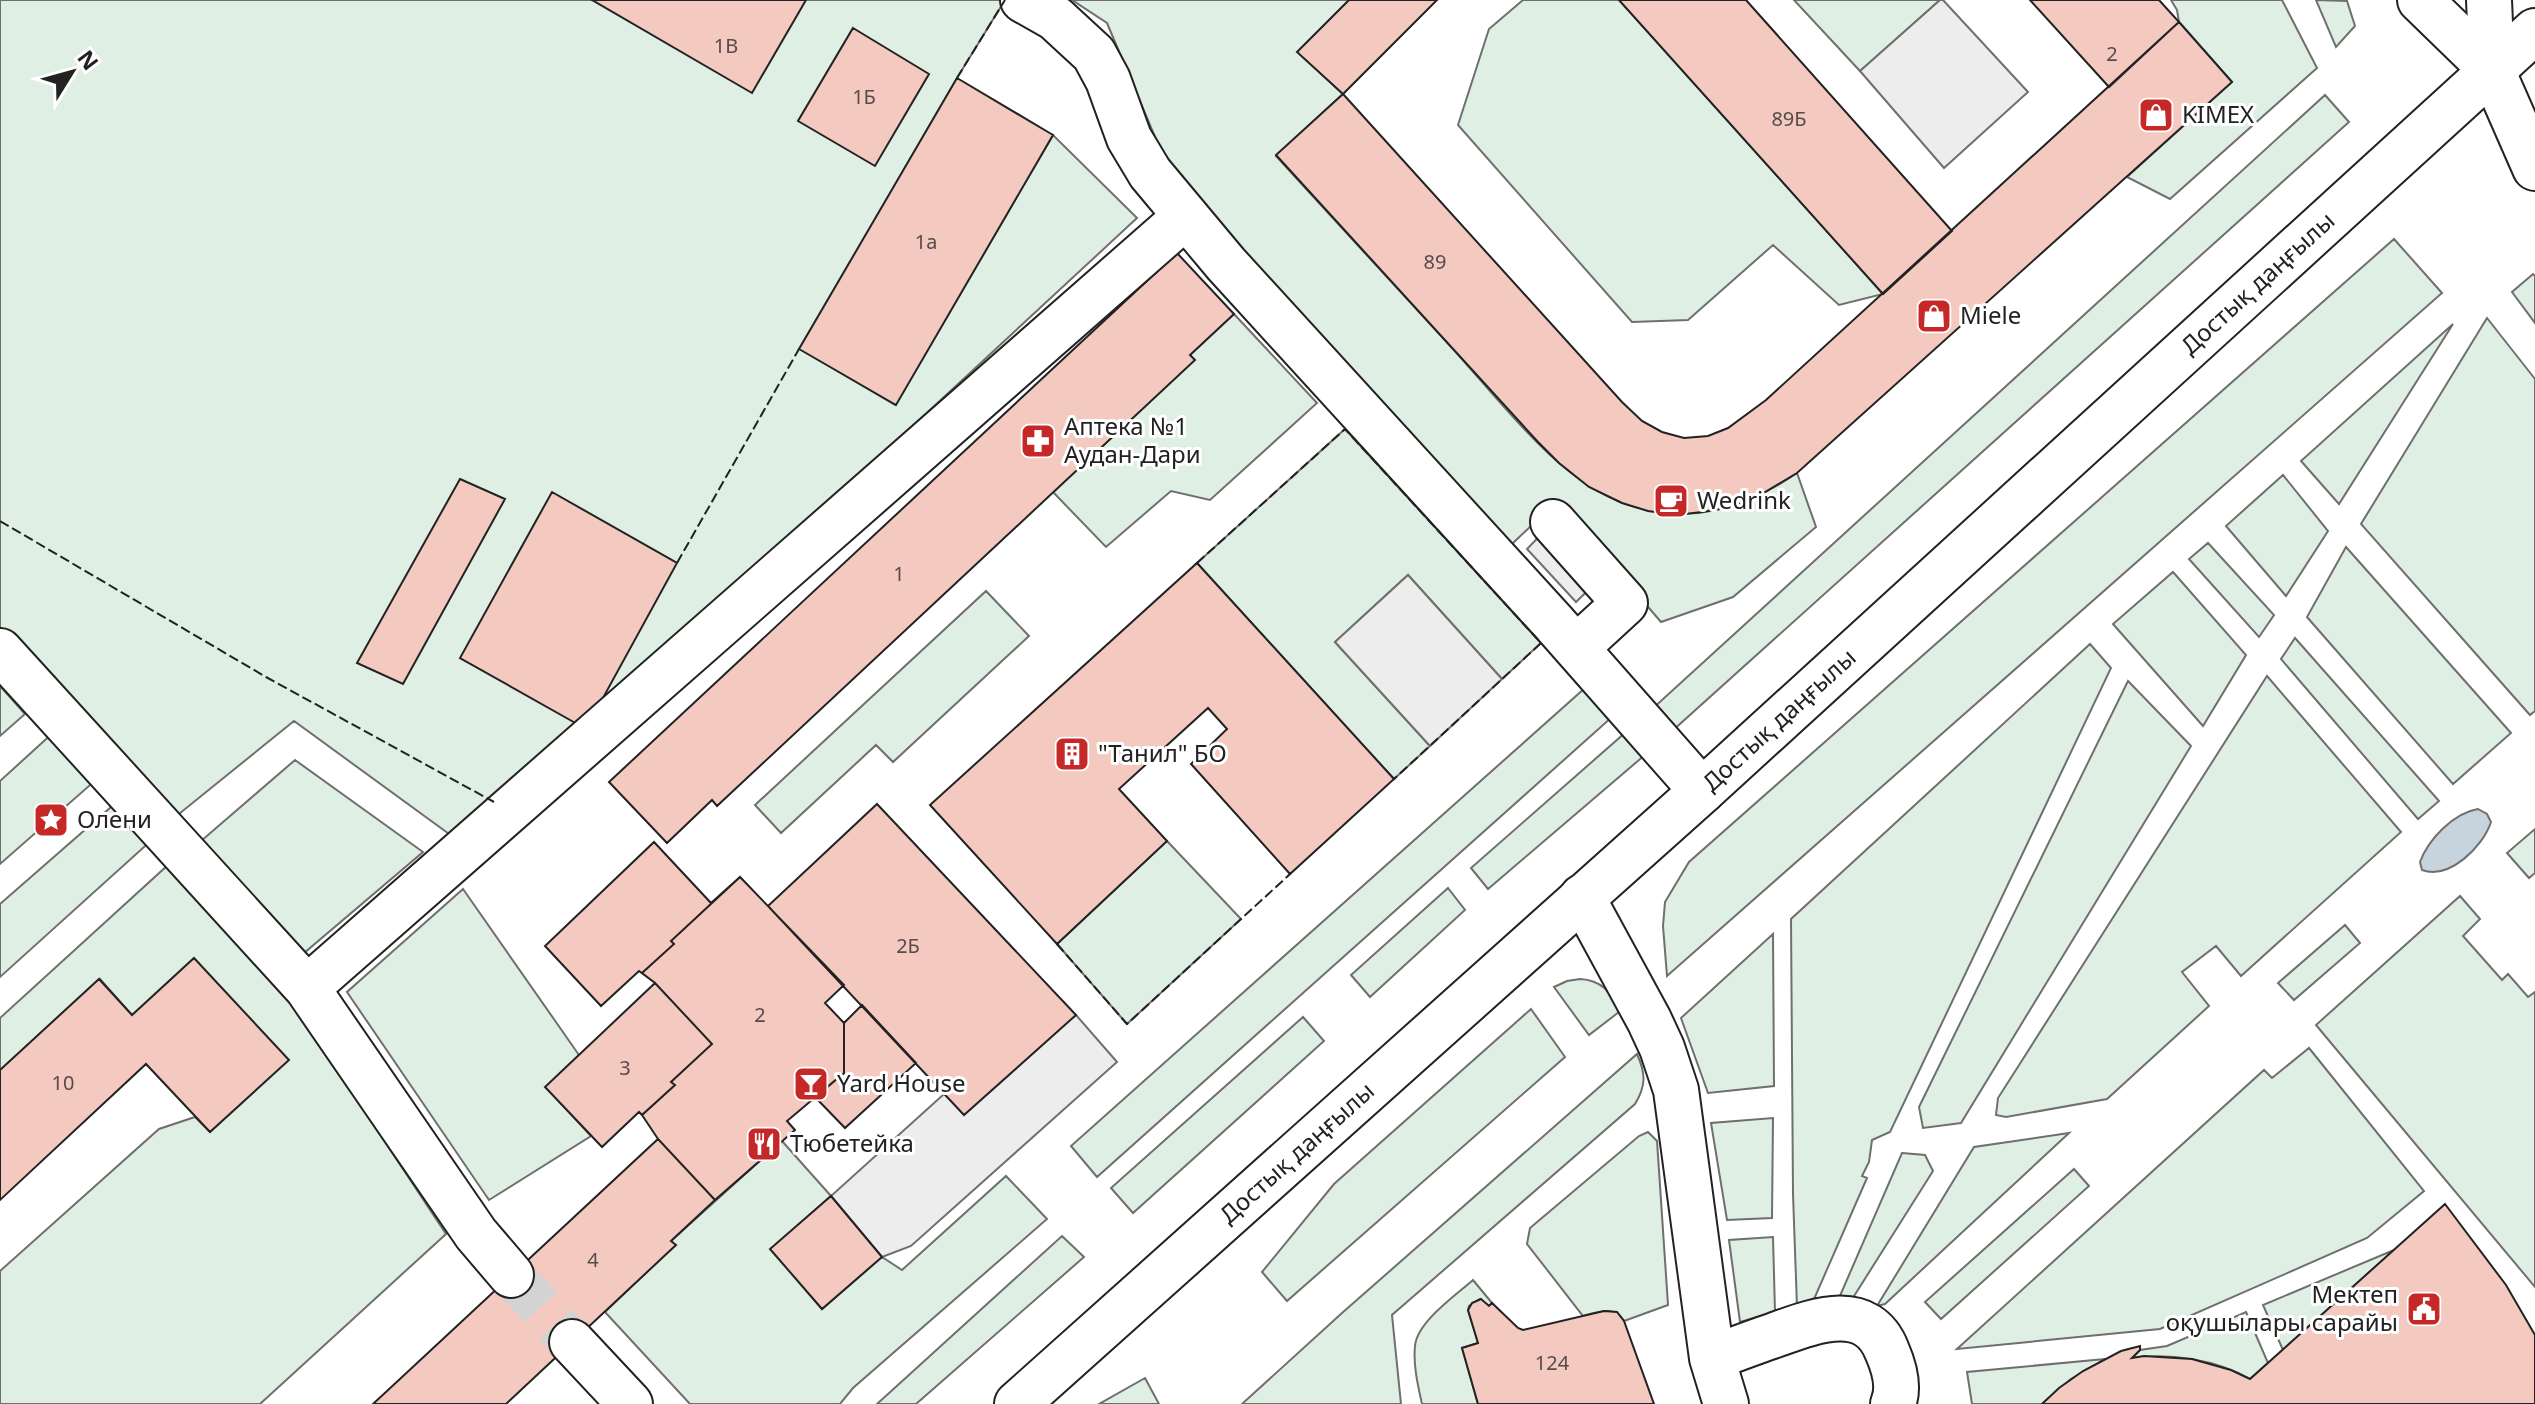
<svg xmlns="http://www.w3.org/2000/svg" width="2535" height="1404" font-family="'Noto Sans',sans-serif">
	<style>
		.green { fill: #e0efe3; stroke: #6f6f6f; stroke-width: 2 }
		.parking { fill: #ededed; stroke: #6f6f6f; stroke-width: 2 }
		.water { fill: #c7d3dd; stroke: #6f6f6f; stroke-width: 2 }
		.building { fill: #f3c9c0; stroke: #222; stroke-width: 2 }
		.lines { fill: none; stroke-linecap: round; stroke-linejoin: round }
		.minor-tunnel { stroke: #d3d3d3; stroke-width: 44; stroke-dasharray: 44 22; stroke-linecap: butt }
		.minor-casing { stroke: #222; stroke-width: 48 }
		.major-casing { stroke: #222; stroke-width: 48 }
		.minor { stroke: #fff; stroke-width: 44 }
		.major { stroke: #fff; stroke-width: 44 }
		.fence { stroke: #222; stroke-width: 2; stroke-dasharray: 10 4; stroke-linecap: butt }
		.labels { text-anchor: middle; stroke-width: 6; stroke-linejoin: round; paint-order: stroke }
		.number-label { font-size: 20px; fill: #564c4a }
		.poi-label { font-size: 24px; fill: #222; stroke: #fff; text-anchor: start }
		.street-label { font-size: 24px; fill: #222; stroke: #fff }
	</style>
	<rect width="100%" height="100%" fill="#fff"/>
	<path class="green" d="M0 0H1005L957 78 800 349 895 405 1053 135 1137 218 586 729 456 839 294 721 174 818 0 627Z
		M1072 0H1349L1298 52 1343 94 1276 156C1335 220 1393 284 1452 348 1499 399 1559 482 1626 504 1689 526 1744 509 1797 473L1816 527 1733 597 1661 622 1557 501 1512 544 1169 170 1107 23Z
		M1523 0H1619L1883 294 1839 305 1773 245 1688 320 1632 322 1458 125 1489 29Z
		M1794 0H1940L1860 71Z
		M2171 0H2282L2317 68 2170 199 2127 177 2232 82 2179 22 2177 10Z
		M2316 0 2347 1 2355 26 2336 47Z
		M2325 95 2349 122 1671 732 1651 710Z
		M2394 239 2442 293 1667 976 1663 926 1665 902 1689 862Z
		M2533 274 2535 276V323L2512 292Z
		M1234 314 1317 403 1210 500 1171 491 1106 547 1053 492 1194 360 1190 355Z
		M2487 318 2535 379V711L2530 715 2361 524Z
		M2453 324 2339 504 2301 461Z
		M1345 429 1541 643 1502 679 1408 575 1335 642 1430 746 1394 779 1197 563Z
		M2283 475 2328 531 2286 596 2226 526Z
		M2208 543 2274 615 2259 637 2189 559Z
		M2346 547 2511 733 2453 784 2307 617Z
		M2173 572 2246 655 2203 726 2113 624Z
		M986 591 1029 636 893 762 876 745 781 833 755 805Z
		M2295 638 2439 801 2418 819 2281 659Z
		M2090 644 2111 668 1890 1132 1872 1140 1869 1162 1862 1176 1867 1178 1811 1306 1797 1307 1793 1194 1791 919Z
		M2267 676 2401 832 2241 976 2216 946 2182 972 2209 1006 2107 1099 2006 1117 1996 1115 1998 1098Z
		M2128 681 2191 746 1961 1123 1923 1128 1919 1107Z
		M0 686 25 714 0 736Z
		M1585 688 1612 717 1097 1177 1071 1146Z
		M55 731 97 779 0 864V781Z
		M1626 732 1646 754 1488 889 1471 868Z
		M295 760 423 852 304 953 201 841Z
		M118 801 154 838 0 977V904Z
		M2535 829V873L2529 878 2507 853Z
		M1167 841 1241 919 1127 1024 1057 944Z
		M168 865 291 1000 446 1234 260 1404H0V1271L159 1129 195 1117 210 1132 132 1015 100 979 0 1070V1018Z
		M1448 888 1465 910 1370 997 1351 975Z
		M463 889 579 1055 546 1087 591 1136 489 1200 347 992Z
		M2460 896 2480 919 2463 936 2502 980 2508 974 2528 997 2535 992V1287L2316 1025Z
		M2345 925 2360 943 2294 1000 2278 983Z
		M1773 934 1774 1086 1708 1093 1681 1018Z
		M1580 979C1601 980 1612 992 1619 1012L1589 1035 1554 987 1567 981Z
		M1531 1009 1565 1057 1287 1301 1262 1272 1334 1184Z
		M1303 1017 1324 1041 1133 1213 1111 1188Z
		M2309 1048 2424 1191 2367 1238 2160 1329 1957 1349 2264 1070 2272 1078Z
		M1637 1054C1646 1074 1646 1086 1635 1104L1392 1315 1401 1404H1242L1342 1313Z
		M1773 1118 1772 1218 1727 1220 1711 1123Z
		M1648 1132 1657 1141 1668 1305 1624 1321C1614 1305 1598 1312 1583 1316L1527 1244 1530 1228 1639 1136Z
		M2069 1133 1885 1304 1877 1306 1974 1147Z
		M782 1141 831 1196 771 1249 822 1309 882 1257 902 1270 1006 1176 1047 1219 853 1388 840 1404H690L605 1312 675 1245 671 1241Z
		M1902 1153 1925 1155 1933 1171 1849 1304 1836 1305Z
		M2074 1169 2089 1186 1941 1319 1925 1302Z
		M1062 1236 1084 1257 916 1404H877Z
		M1773 1237 1775 1312 1740 1322 1729 1240Z
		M2394 1250 2283 1350 2263 1305Z
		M1473 1280 1492 1303 1489 1306 1480 1299 1469 1306 1468 1310 1478 1343 1462 1348 1478 1404H1422C1418 1386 1413 1365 1415 1346 1417 1322 1455 1296 1473 1280Z
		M2246 1312 2268 1363 2250 1379C2215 1359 2171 1353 2132 1358L2140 1350 2167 1346Z
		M2105 1359 2071 1379 2042 1404H1972L1967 1372Z
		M1145 1378 1159 1404H1099Z"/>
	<path class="parking" d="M1940 0H1943L2028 92 1944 168 1860 71Z
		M1553 522 1602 577 1576 602 1527 549Z
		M1408 575 1502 679 1430 746 1335 642Z
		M1076 1015 1117 1062 911 1246 882 1257 831 1196 944 1094Z"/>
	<path class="water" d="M2478 809 2487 814 2491 822C2483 847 2449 880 2422 870L2420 862C2428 840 2453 813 2478 809Z"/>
	<path class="building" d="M592 0H806L752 93Z
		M1349 0H1437L1343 94 1297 52Z
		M1619 0H1746L1952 231 1883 294Z
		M2030 0H2159L2179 22 2109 87Z
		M2179 22 2232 82 1797 473 1750 501 1725 508 1702 512 1676 515 1648 511 1622 503 1589 487 1559 463 1538 442 1276 155 1343 94 1622 402 1642 421 1662 432 1684 438 1708 436 1728 428 1766 400Z
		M853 28 929 74 875 166 798 121Z
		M957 78 1053 135 896 405 799 349Z
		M1177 253 1234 314 1190 355 1195 360 717 806 712 800 667 843 609 782Z
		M460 479 505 499 403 684 357 663Z
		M552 492 677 563 586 729 460 658Z
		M1197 563 1394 779 1290 874 1191 764 1227 729 1208 708 1119 789 1167 841 1057 944 930 805Z
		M877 804 1076 1015 964 1115 768 906Z
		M654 842 711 903 740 877 844 985 825 1003 844 1023V1073L787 1121 795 1130 715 1200 658 1139 642 1115 675 1085 671 1082 712 1044 655 983 639 971 601 1006 545 946Z
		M740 877 844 985 825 1003 844 1023V1073L787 1121 795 1130 715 1200 658 1139 642 1115 675 1085 671 1082 712 1044 655 983 642 973 674 944 671 941Z
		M194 958 289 1060 210 1132 146 1064 0 1200V1070L99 979 132 1015Z
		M655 983 712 1044 671 1082 675 1085 642 1115 639 1112 602 1147 545 1087Z
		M862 1005 916 1063 845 1128 815 1097 844 1073V1023Z
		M658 1139 715 1200 671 1241 676 1245 506 1404H373Z
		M831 1196 882 1257 822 1309 770 1249Z
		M2445 1204 2506 1285 2535 1335V1404H2042L2059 1388 2083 1371 2121 1351 2140 1346V1350L2132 1358 2144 1356 2192 1359 2231 1370 2250 1379Z
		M1481 1299 1489 1306 1492 1303 1518 1328 1523 1330 1604 1311 1617 1312 1624 1321 1654 1404H1478L1462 1348 1478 1343 1468 1310 1472 1303Z"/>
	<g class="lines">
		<path class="minor-tunnel" d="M511 1275 572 1342"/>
		<defs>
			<path id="minor" d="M1023 0 1055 18 1094 54 1108 80 1129 138 1150 173 1226 264 1554 623 1702 791
				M2492 70 2535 168
				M1553 522 1625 603 1576 648
				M0 651 307 988 1186 216
				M1582 897 1649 1020 1662 1048 1676 1090 1712 1358 1726 1404
				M307 988 476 1234 511 1275
				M572 1342 630 1404
				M1712 1358C1733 1350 1754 1342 1775 1335 1814 1321 1867 1300 1887 1351 1894 1367 1900 1387 1893 1404"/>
			<g id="major">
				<path d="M2420 0 2492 70"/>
				<path d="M2489 0 2492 70"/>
				<path id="s1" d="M1017 1404 1702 791 2535 31"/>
			</g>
		</defs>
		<use href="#minor" class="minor-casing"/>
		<use href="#major" class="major-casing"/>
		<use href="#minor" class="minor"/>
		<use href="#major" class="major"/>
		<path class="fence" d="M957 78 1005 0
			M0 521 266 677 494 802
			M677 563 799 349
			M1197 563 1345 429 1541 643 1394 779
			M1057 944 1127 1024 1290 874"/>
	</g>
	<defs>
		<symbol id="shop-square" viewBox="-11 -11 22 22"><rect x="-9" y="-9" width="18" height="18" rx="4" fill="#c62828" stroke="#fff"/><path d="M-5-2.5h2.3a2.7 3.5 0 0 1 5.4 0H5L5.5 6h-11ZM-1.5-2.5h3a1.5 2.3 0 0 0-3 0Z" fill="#fff"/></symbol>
		<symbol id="pharmacy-square" viewBox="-11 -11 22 22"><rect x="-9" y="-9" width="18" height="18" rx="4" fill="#c62828" stroke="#fff"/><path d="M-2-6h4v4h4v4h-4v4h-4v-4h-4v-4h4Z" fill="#fff"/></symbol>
		<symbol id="cafe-square" viewBox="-11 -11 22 22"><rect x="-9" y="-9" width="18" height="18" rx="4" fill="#c62828" stroke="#fff"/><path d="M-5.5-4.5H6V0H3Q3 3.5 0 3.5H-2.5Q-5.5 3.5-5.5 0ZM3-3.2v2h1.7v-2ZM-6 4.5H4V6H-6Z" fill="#fff"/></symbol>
		<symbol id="building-square" viewBox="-11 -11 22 22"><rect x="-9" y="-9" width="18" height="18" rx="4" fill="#c62828" stroke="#fff"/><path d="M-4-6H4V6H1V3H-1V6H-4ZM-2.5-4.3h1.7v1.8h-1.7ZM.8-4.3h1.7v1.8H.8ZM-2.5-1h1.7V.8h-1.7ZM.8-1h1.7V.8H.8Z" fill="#fff"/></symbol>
		<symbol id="sight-square" viewBox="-11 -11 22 22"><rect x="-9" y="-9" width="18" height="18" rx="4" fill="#c62828" stroke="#fff"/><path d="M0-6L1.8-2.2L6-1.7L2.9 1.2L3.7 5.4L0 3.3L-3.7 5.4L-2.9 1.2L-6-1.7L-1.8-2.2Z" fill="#fff"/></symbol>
		<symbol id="bar-square" viewBox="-11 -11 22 22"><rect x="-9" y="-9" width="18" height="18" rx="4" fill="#c62828" stroke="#fff"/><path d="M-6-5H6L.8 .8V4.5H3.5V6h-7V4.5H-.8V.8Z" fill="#fff"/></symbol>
		<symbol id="restaurant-square" viewBox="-11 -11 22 22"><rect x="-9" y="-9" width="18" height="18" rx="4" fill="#c62828" stroke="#fff"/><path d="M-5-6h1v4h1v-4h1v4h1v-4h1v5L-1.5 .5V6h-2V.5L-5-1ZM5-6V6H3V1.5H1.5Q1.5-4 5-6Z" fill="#fff"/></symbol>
		<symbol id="civic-square" viewBox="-11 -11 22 22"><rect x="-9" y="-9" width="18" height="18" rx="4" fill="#c62828" stroke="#fff"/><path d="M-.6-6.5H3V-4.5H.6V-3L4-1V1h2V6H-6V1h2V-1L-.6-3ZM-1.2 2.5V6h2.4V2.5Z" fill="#fff"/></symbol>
	</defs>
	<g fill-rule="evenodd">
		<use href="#shop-square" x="2136" y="95" width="40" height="40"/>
		<use href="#shop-square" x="1914" y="296" width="40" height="40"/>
		<use href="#pharmacy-square" x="1018" y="421" width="40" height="40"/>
		<use href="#cafe-square" x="1651" y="481" width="40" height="40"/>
		<use href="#building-square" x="1052" y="734" width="40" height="40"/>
		<use href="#sight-square" x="31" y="800" width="40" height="40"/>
		<use href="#bar-square" x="791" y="1064" width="40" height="40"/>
		<use href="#restaurant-square" x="744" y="1124" width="40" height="40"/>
		<use href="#civic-square" x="2404" y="1289" width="40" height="40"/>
	</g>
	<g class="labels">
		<g class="number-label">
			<text x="726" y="53">1В</text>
			<text x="2112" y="61">2</text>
			<text x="864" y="104">1Б</text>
			<text x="1789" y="126">89Б</text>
			<text x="926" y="249">1а</text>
			<text x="1435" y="269">89</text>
			<text x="899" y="581">1</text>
			<text x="908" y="953">2Б</text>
			<text x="760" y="1022">2</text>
			<text x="625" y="1075">3</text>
			<text x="63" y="1090">10</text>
			<text x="593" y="1267">4</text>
			<text x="1552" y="1370">124</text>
		</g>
		<g class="poi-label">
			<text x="2182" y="123">KIMEX</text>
			<text x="1960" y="324">Miele</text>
			<text x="1064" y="435">Аптека №1<tspan x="1064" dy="28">Аудан-Дари</tspan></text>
			<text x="1697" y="509">Wedrink</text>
			<text x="1098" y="762">"Танил" БО</text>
			<text x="77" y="828">Олени</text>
			<text x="837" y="1092">Yard House</text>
			<text x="790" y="1152">Тюбетейка</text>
			<text x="2398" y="1303" text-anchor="end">Мектеп<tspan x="2398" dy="28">оқушылары сарайы</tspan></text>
		</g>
		<g class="street-label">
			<text dy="8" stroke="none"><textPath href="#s1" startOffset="1672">Достық даңғылы</textPath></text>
			<text dy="8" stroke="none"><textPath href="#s1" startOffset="1024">Достық даңғылы</textPath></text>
			<text dy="8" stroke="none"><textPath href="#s1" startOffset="376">Достық даңғылы</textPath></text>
		</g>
	</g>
	<g transform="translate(72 72) rotate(53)" stroke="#ffffff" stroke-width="6" paint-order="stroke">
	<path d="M0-6L14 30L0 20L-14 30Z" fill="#222222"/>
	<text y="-12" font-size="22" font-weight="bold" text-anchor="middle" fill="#222222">N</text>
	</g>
</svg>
